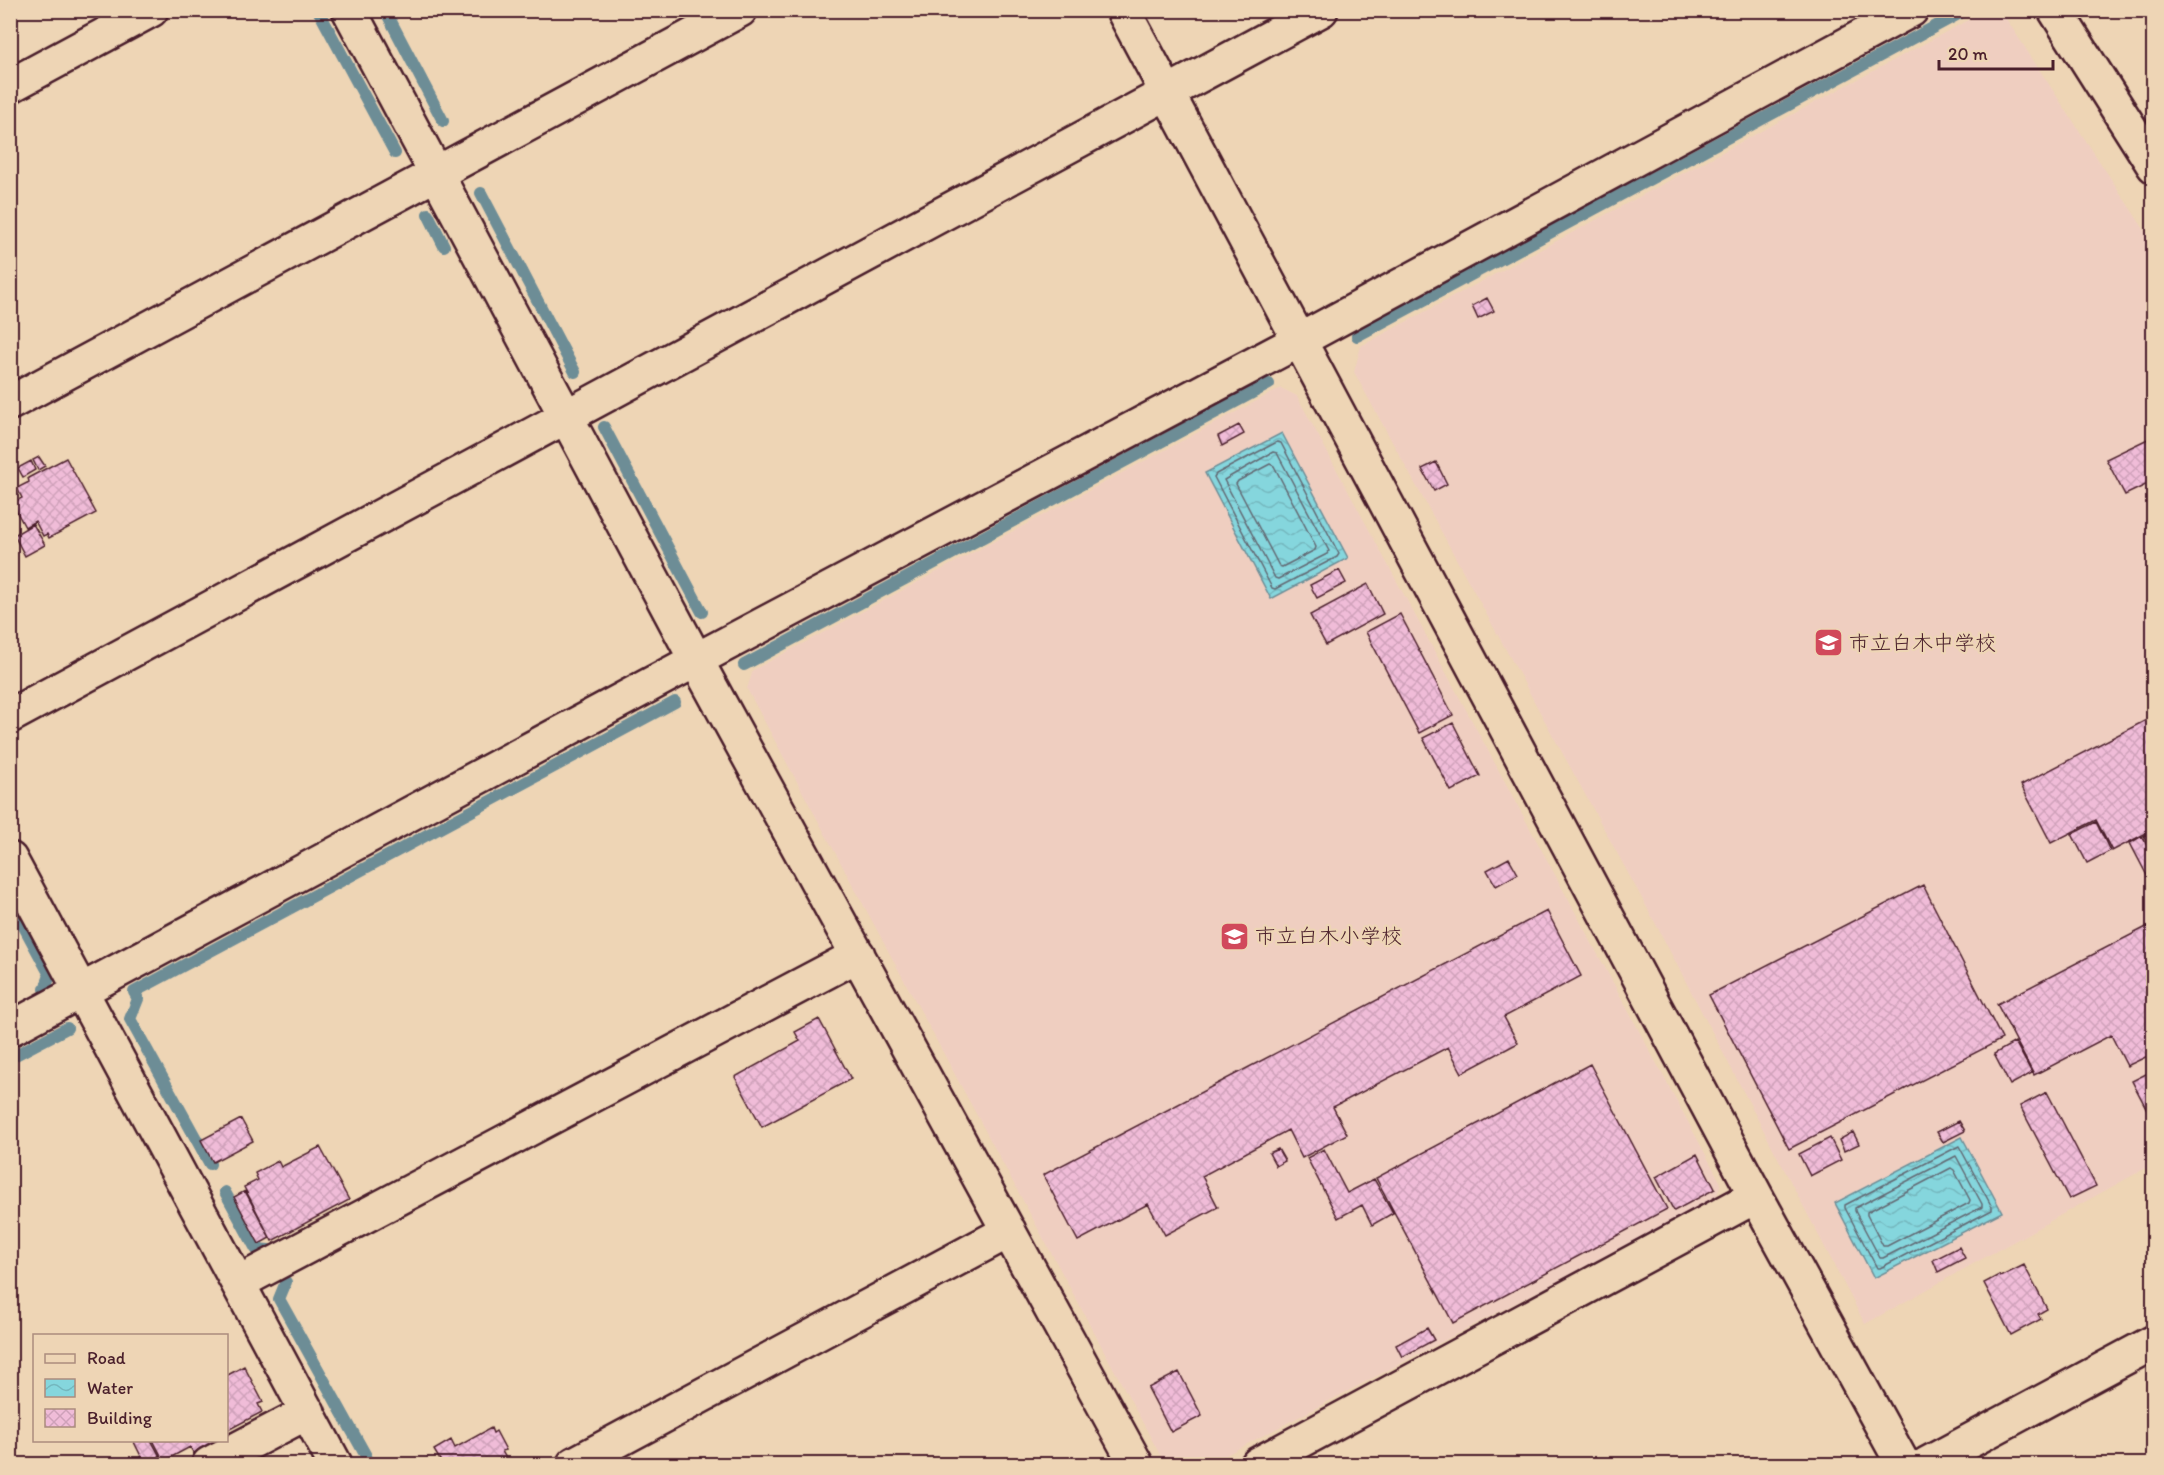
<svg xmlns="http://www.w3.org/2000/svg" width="2164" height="1475" font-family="Itim,'Klee One',sans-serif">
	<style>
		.built { fill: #efcec0 }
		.water { fill: url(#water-waves); stroke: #6d8d96; stroke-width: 1.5 }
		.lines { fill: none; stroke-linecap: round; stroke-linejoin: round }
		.shore { stroke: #626872; stroke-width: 1.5 }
		.stream { stroke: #6d8d96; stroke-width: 12 }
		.building { fill: url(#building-cross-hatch); stroke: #4a1f2b; stroke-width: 1.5 }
		.minor-casing { stroke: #4a1f2b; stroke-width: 38 }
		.major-casing { stroke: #4a1f2b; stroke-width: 38 }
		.minor { stroke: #eed5b5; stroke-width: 33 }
		.major { stroke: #eed5b5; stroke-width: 33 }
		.labels { text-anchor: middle; stroke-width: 4.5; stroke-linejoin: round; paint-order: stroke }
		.poi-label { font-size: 21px; fill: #4a1f2b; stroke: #eed5b5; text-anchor: start }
	</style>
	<defs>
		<pattern id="water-waves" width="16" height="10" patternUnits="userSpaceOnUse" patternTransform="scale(1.5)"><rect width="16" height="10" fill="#85d6dd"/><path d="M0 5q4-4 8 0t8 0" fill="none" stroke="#74b7be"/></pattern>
		<pattern id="building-cross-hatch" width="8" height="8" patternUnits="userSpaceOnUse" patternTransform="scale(1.5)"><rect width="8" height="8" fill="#f0bcd8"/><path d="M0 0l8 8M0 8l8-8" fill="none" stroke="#cfa1ba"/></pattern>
	</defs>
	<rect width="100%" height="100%" fill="#eed5b5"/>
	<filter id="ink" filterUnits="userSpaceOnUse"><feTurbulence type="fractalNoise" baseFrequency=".0167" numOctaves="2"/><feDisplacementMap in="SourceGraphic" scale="12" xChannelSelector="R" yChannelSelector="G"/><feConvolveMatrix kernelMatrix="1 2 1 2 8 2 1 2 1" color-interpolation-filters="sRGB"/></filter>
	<g filter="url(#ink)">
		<path class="built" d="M1985 11H2001L2153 243V1164L1865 1324 1651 915 1354 372 1361 346Z
			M1281 388 1297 396 1721 1183 1716 1198 1209 1464H1165L747 689 753 670Z"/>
		<path class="water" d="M1282 433 1348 558 1271 599 1205 473Z
			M1962 1137 2002 1212 1874 1278 1835 1203Z"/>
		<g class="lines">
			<path class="shore" d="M1277 442 1281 443 1339 554 1337 557 1275 589 1272 588 1214 477 1216 474Z
				M1273 452 1277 453 1329 551 1327 554 1278 579 1275 578 1224 480Z
				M1270 464 1274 466 1316 547 1315 550 1282 567 1279 566 1236 484 1238 481Z
				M1959 1146 1992 1207V1210L1880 1268H1877L1845 1208V1205Z
				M1956 1156 1982 1204V1207L1883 1258H1880L1855 1211V1208Z
				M1951 1168 1954 1170 1970 1200 1969 1203 1887 1246H1883L1867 1215V1212Z"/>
			<path class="stream" d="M318 10 395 153
				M385 10 443 121
				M481 193 575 372
				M428 214 444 246
				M1357 336 1966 10
				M604 427 702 612
				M744 665 1269 384
				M10 901 50 975 45 989
				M10 1058 67 1028
				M210 1164 130 1019 138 999 134 992 675 702
				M225 1192 256 1249 269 1250
				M286 1282 279 1299 366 1456"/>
		</g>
		<path class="building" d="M1487 298 1494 311 1478 319 1472 306Z
			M1239 425 1244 434 1222 446 1218 436Z
			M2154 436V481L2125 495 2106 459Z
			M39 457 45 466 38 470 33 460Z
			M66 458 96 513 49 538 47 534 43 536 35 521 25 527 12 503 22 498 17 488 29 482 28 478Z
			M31 461 35 470 23 477 18 468Z
			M1436 462 1447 484 1434 491 1422 469Z
			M33 524 45 545 25 556 14 535Z
			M1339 570 1346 583 1317 598 1310 585Z
			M1368 584 1383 614 1326 645 1310 615Z
			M1400 614 1453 715 1419 733 1366 632Z
			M2154 716V829L2112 851 2096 820 2051 843 2021 785Z
			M1453 723 1480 776 1451 791 1423 738Z
			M2096 822 2110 851 2087 863 2072 834Z
			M2154 831V855L2144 836Z
			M2142 836 2154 859V889L2130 843Z
			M1509 858 1518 874 1496 886 1487 870Z
			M1923 885 2002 1039 1789 1149 1709 995Z
			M1547 911 1581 976 1504 1017 1518 1043 1462 1073 1448 1047 1333 1107 1347 1134 1302 1158 1288 1130 1202 1176 1218 1207 1165 1235 1148 1204 1078 1241 1043 1175Z
			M2154 923V1053L2127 1066 2111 1035 2034 1075 1997 1004Z
			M819 1019 851 1079 762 1127 735 1077 800 1041 795 1032Z
			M2015 1042 2032 1073 2010 1085 1994 1054Z
			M1590 1064 1667 1209 1453 1323 1376 1178Z
			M2154 1070V1123L2132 1081Z
			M2047 1092 2096 1186 2069 1199 2020 1106Z
			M241 1119 253 1141 213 1162 201 1140Z
			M1959 1121 1965 1131 1943 1142 1937 1132Z
			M1853 1132 1859 1144 1844 1151 1839 1140Z
			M1830 1138 1841 1160 1810 1176 1799 1154Z
			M320 1147 349 1200 272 1241 244 1187 258 1180 255 1173 278 1161 281 1167Z
			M1278 1149 1285 1161 1276 1166 1269 1153Z
			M1324 1149 1347 1193 1374 1179 1393 1213 1372 1225 1362 1205 1338 1218 1307 1158Z
			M1697 1154 1715 1189 1674 1211 1656 1177Z
			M245 1191 270 1238 259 1244 234 1197Z
			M1959 1247 1965 1258 1938 1272 1933 1260Z
			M2024 1265 2047 1309 2038 1314 2041 1319 2011 1335 1984 1283 1999 1275 2000 1277Z
			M1427 1328 1434 1340 1402 1357 1396 1345Z
			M244 1366 263 1402 258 1404 262 1412 226 1431V1376Z
			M1179 1372 1202 1416 1171 1432 1148 1388Z
			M491 1428 493 1433 496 1431 506 1450 502 1451 509 1464H437L436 1462 440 1460 434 1450 451 1440 455 1448Z
			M133 1440H151L164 1464H145Z
			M153 1440H212L214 1443 194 1454 190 1447 164 1461Z"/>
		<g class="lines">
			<defs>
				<path id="minor" d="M349 10 696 660 1136 1464
					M1123 10 1756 1196 1903 1464
					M10 86 151 10
					M10 403 740 10
					M10 716 1321 10
					M10 859 335 1464
					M10 1029 696 660 1300 340 1911 10
					M238 1283 858 955
					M209 1464 308 1412
					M574 1464 1009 1231
					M1258 1464 1756 1196
					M1927 1464 2154 1342"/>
				<path id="major" d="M2055 10 2154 166"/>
			</defs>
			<use href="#minor" class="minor-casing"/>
			<use href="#major" class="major-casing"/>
			<use href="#minor" class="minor"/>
			<use href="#major" class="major"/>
		</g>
	</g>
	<defs>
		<symbol id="school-square" viewBox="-11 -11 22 22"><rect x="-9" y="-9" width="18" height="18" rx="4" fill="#d1495b" stroke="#eed5b5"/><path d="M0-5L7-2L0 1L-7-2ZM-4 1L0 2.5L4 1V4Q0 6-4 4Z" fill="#fff"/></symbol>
	</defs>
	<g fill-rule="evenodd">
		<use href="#school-square" x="1812" y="626" width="33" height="33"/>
		<use href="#school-square" x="1218" y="920" width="33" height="33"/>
	</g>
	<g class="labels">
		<g class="poi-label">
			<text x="1849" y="650">市立白木中学校</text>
			<text x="1255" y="943">市立白木小学校</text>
		</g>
	</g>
	<rect width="2164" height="1475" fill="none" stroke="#eed5b5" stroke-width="36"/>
	<rect x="18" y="18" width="2128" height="1439" fill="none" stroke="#4a1f2b" stroke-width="2" filter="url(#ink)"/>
	<rect x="33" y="1334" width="195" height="108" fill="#eed5b5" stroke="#ac8c7e" stroke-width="1.5"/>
	<rect x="45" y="1354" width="30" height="9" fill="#eed5b5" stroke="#ac8c7e" stroke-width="1.5"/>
	<text x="87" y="1364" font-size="18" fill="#4a1f2b">Road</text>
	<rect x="45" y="1379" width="30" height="18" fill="url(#water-waves)" stroke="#ac8c7e" stroke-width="1.5"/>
	<text x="87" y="1394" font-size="18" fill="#4a1f2b">Water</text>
	<rect x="45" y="1409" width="30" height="18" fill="url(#building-cross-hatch)" stroke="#ac8c7e" stroke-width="1.5"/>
	<text x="87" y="1424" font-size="18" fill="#4a1f2b">Building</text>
	<path d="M1939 60v9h114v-9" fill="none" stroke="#4a1f2b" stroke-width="3"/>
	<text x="1948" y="60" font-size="18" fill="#4a1f2b" stroke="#eed5b5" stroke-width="4.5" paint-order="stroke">20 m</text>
</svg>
